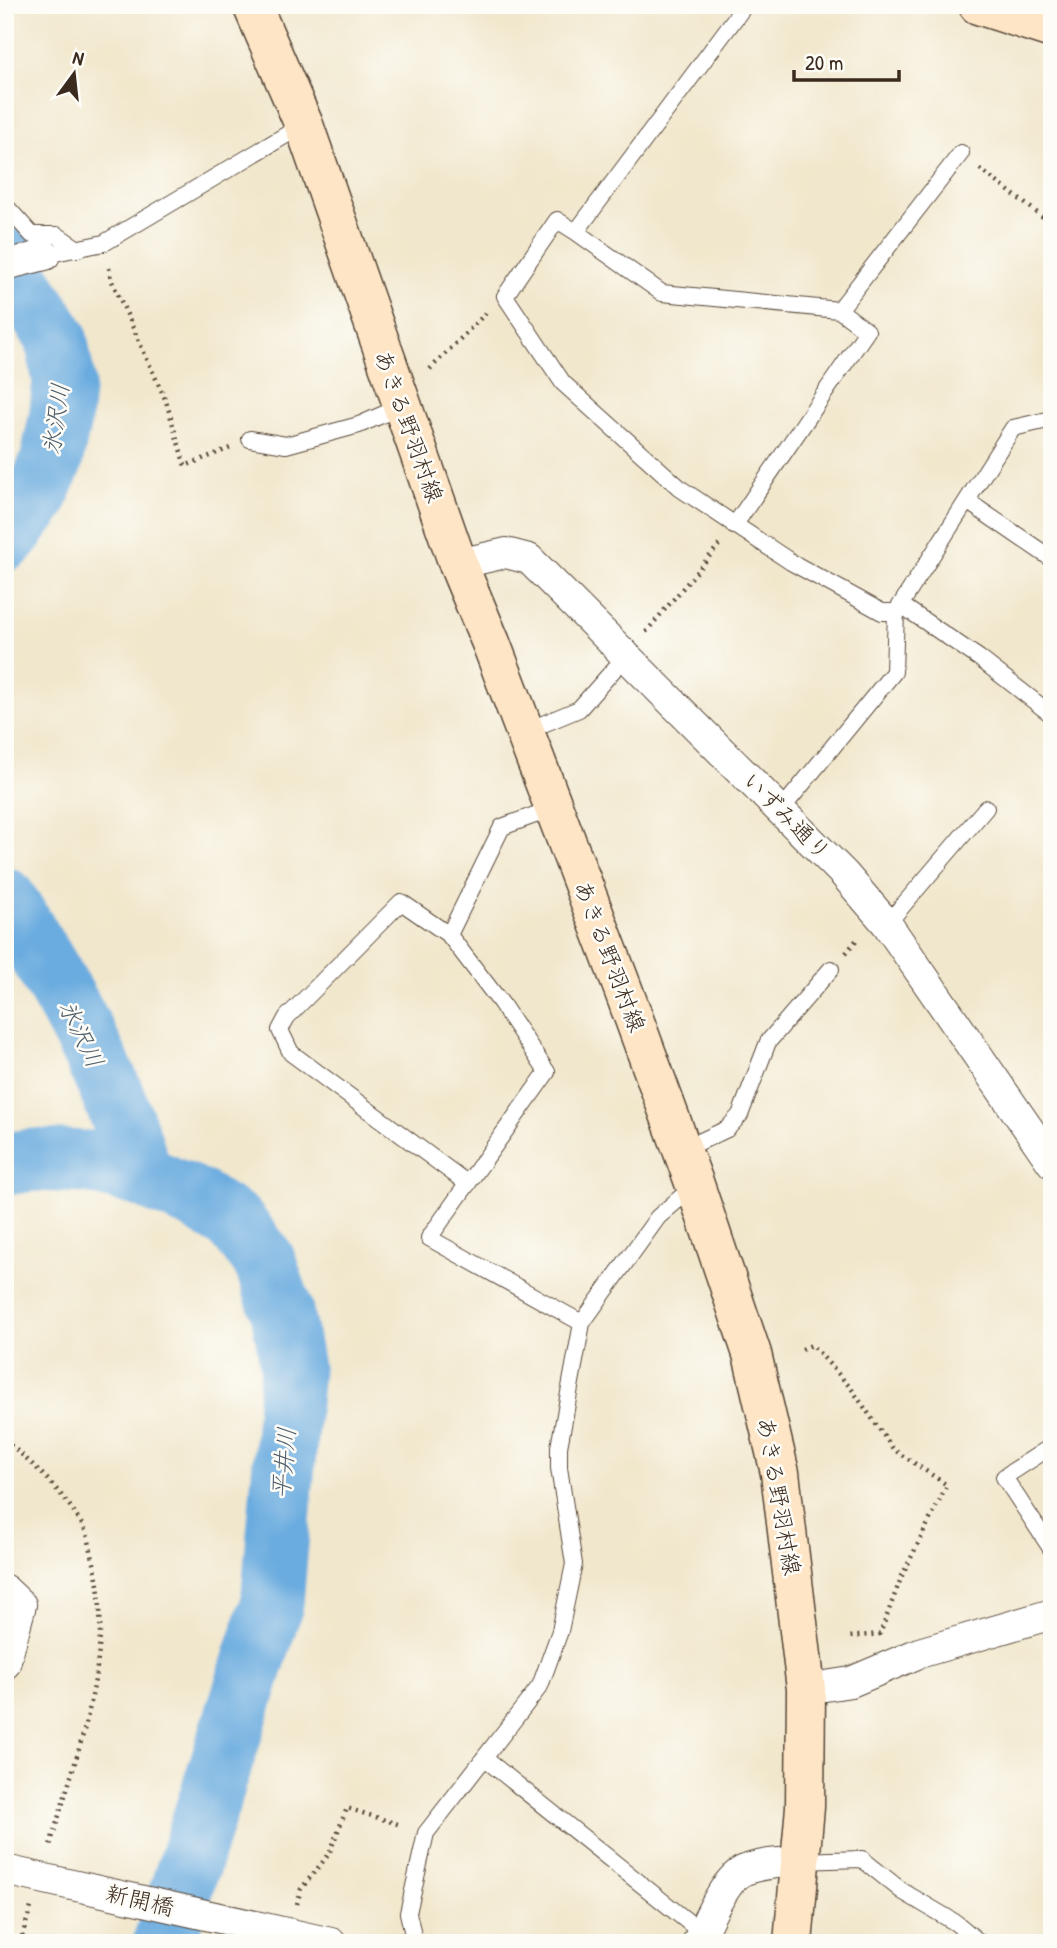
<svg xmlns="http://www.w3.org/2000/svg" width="1057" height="1948" font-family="'Patrick Hand','Klee One',sans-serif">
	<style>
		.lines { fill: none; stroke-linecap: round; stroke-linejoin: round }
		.river { stroke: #6bacdf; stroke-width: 63 }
		.lane-casing { stroke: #564638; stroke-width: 18 }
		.street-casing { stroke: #564638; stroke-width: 32 }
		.secondary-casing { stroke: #564638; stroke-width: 41 }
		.path { stroke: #564638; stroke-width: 4.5; stroke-dasharray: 2 5; stroke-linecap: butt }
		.lane { stroke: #fff; stroke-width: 16 }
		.street { stroke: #fff; stroke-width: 30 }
		.secondary { stroke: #fde5c5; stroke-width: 38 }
		.labels { text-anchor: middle; stroke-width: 5; stroke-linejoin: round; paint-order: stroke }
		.street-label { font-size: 23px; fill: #3b2a1e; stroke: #fdfcf7 }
		.water-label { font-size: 24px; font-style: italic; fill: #4e5e6b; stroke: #fdfcf7 }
	</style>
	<rect width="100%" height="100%" fill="#fdfcf7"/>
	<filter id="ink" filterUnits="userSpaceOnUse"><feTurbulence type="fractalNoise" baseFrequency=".0143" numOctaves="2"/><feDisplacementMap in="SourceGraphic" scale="14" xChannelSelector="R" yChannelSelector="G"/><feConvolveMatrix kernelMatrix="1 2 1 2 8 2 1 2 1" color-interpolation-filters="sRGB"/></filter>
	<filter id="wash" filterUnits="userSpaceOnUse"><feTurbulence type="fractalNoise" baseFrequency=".00686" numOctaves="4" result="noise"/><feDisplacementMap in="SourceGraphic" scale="28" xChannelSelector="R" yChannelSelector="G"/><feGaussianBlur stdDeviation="1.57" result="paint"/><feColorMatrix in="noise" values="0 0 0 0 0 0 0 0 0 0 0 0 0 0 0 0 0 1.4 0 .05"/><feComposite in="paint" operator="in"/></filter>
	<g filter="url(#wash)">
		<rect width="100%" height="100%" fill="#f1e7cc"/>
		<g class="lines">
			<path class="river" d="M5 258 56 337 64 381 60 419 51 462 35 501 5 540
				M5 899C60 984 113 1078 142 1176
				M5 1164 32 1160 90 1162 142 1176 196 1199 234 1222 264 1260 282 1311 292 1368 272 1604 164 1943"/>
		</g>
	</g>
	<g filter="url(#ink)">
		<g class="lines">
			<defs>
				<path id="lane" d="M5 205 32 235H57L78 249
					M576 232 557 220 505 296 563 383 681 489 791 562 882 612H896
					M45 255 104 243 303 125
					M839 310 961 153
					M250 439 286 445 359 425 402 406
					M967 501 1052 559
					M734 526 867 331 839 310 662 293 576 232 745 5
					M901 605 979 658 1052 715
					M524 732 579 709 625 657
					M554 808 502 827 449 935 501 1003 547 1072 429 1238 582 1323
					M781 810 894 672 896 612 1013 428 1052 419
					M887 924 986 808
					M449 935 401 902 287 1017 280 1030 291 1053 468 1184
					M682 1150 727 1129 740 1115 768 1042 831 969
					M1052 1446 1004 1477 1052 1550
					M484 1758 702 1933
					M800 1861 862 1859 902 1891 956 1923 980 1943
					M415 1943 408 1913 426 1833 540 1686 560 1631 574 1564 559 1468V1447L582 1323 658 1217 694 1186"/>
				<path id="street" d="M5 265 45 255
					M458 564 506 553 529 559 844 874 887 924 1052 1163
					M5 1590 21 1605 5 1664
					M806 1689 851 1682 919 1653 1052 1614
					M5 1870 331 1943
					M697 1943C707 1923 724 1878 745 1870 762 1863 782 1863 800 1861"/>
				<path id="secondary" d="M252 5 304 125 458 564 491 643 623 989 695 1185 752 1354 780 1473 806 1689 805 1807 793 1943
					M978 5 1052 29"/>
			</defs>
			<use href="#lane" class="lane-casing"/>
			<use href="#street" class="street-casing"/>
			<use href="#secondary" class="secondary-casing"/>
			<path class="path" d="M980 169 1052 224
				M109 268 111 279 166 401 185 466 230 448
				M430 369 486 313
				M646 632 719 545
				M846 953 858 938
				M802 1349 812 1345 851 1388 893 1449 947 1485 901 1578 880 1634 849 1637
				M5 1441C35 1464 69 1498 86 1532 90 1541 91 1553 94 1563 116 1659 75 1758 49 1849
				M297 1904 301 1889 329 1854 347 1808 401 1825
				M20 1943 31 1907"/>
			<use href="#lane" class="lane"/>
			<use href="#street" class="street"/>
			<use href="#secondary" class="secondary"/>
		</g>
	</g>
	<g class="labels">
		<g class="street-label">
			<text transform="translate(409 426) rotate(70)" y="8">あきる野羽村線</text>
			<text transform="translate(787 816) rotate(45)" y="8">いずみ通り</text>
			<text transform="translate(610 956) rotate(69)" y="8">あきる野羽村線</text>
			<text transform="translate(779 1496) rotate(80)" y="8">あきる野羽村線</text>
			<text transform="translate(140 1900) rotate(13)" y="8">新開橋</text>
		</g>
		<g class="water-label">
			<text transform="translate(56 419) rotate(-82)" y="8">氷沢川</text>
			<text transform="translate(81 1034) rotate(64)" y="8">氷沢川</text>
			<text transform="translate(284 1463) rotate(-85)" y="8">平井川</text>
		</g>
	</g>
	<rect width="1057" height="1948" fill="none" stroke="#fdfcf7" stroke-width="28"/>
	<g transform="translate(74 74) rotate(15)" stroke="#fdfcf7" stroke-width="5" paint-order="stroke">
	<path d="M0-5L12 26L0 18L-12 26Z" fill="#3b2a1e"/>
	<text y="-10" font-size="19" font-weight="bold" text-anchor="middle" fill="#3b2a1e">N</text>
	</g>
	<path d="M794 70v10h105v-10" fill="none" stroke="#3b2a1e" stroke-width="3.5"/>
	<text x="805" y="70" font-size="21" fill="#3b2a1e" stroke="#fdfcf7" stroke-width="5" paint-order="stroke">20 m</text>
</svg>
